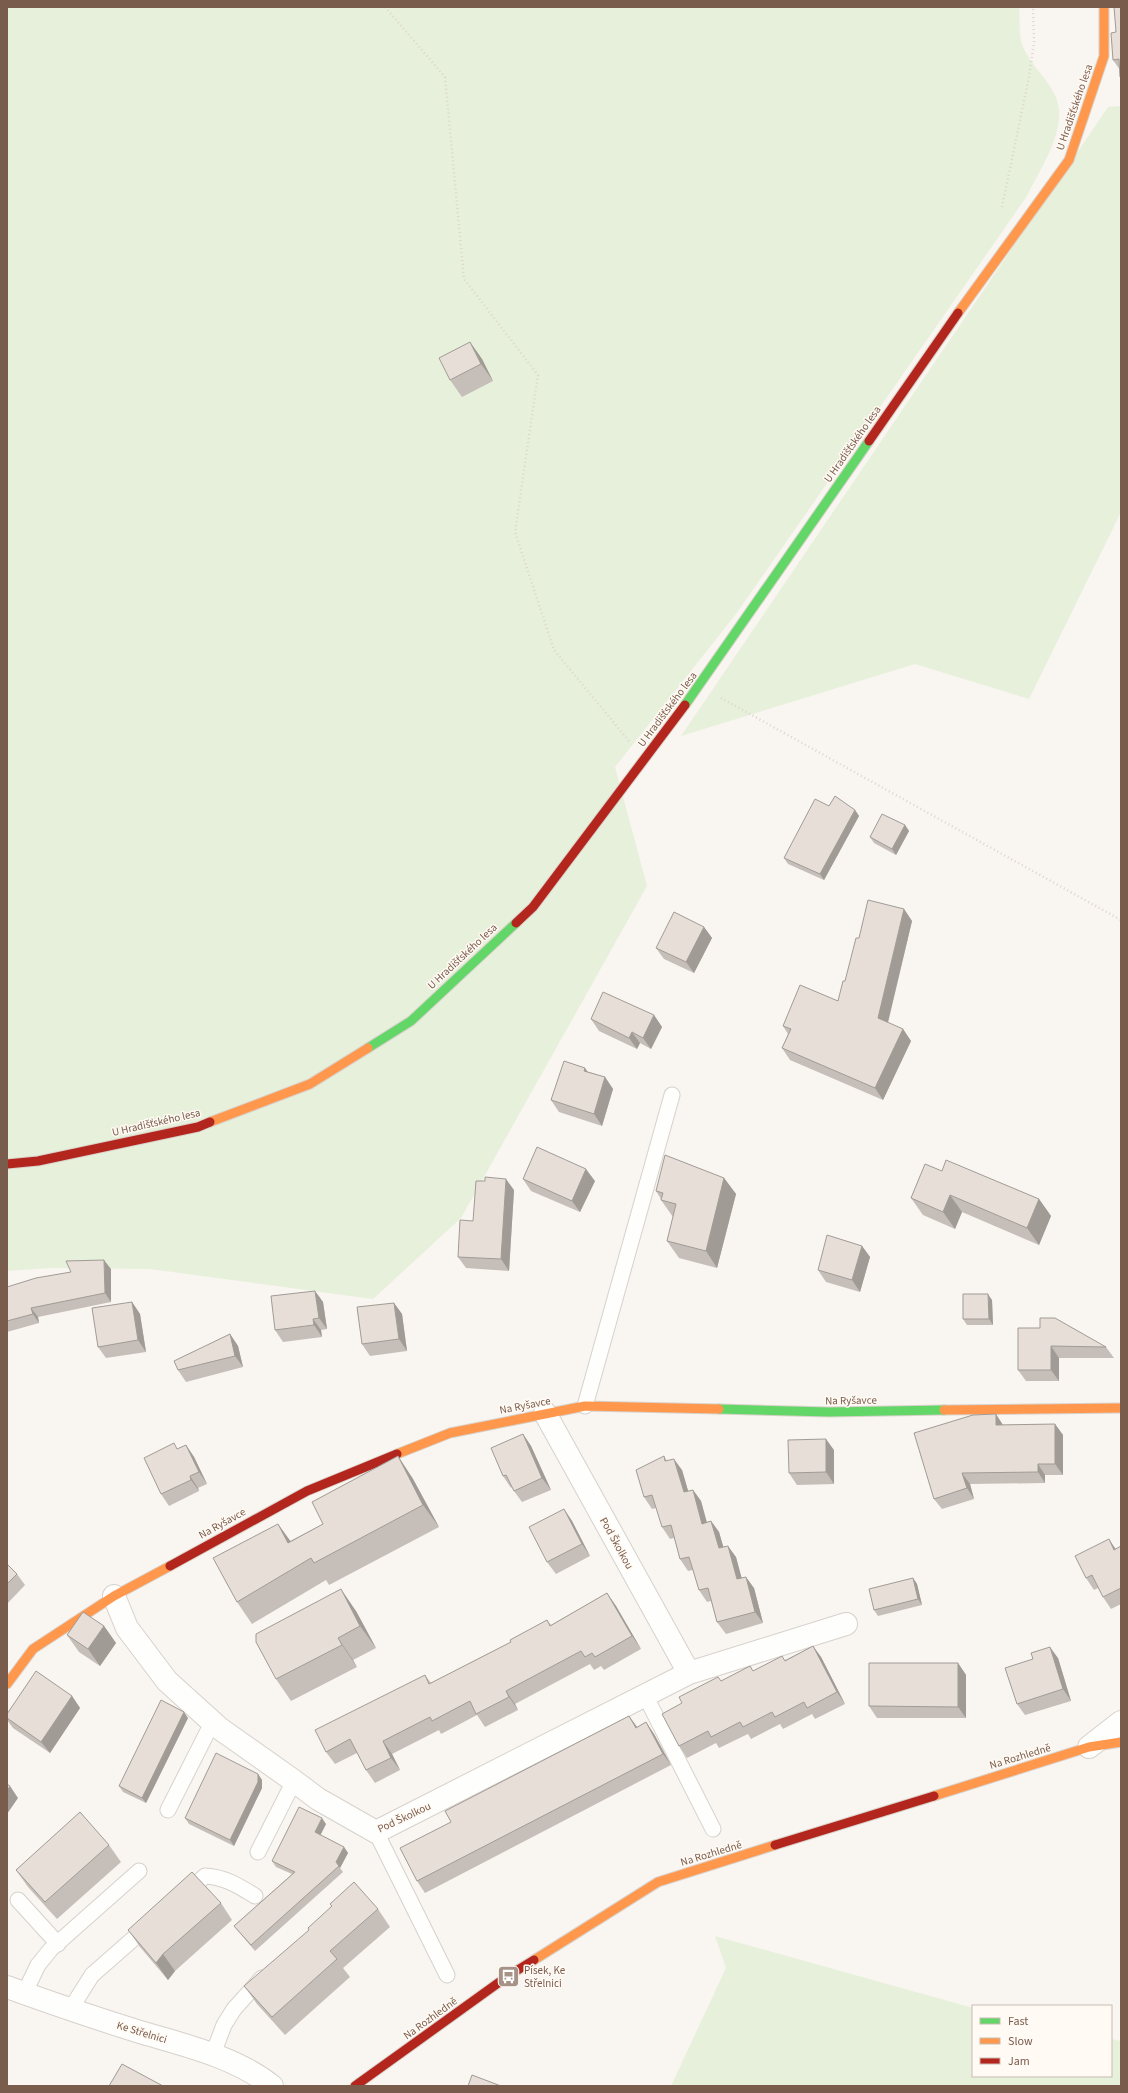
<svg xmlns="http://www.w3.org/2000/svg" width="1128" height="2093" font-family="'Source Sans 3',sans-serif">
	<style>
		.green { fill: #e7f0db }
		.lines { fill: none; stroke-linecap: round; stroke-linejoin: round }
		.lane-casing { stroke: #d7d1cb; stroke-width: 17 }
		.street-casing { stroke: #d7d1cb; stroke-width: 24 }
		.fast-casing { stroke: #d9d2cb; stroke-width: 11 }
		.slow-casing { stroke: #d9d2cb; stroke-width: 11 }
		.jam-casing { stroke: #d9d2cb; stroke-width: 11 }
		.path { stroke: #dcd5d0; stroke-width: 2.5; stroke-dasharray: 1 3; stroke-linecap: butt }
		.lane { stroke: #fefefd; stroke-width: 15 }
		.street { stroke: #fefefd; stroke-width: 22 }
		.fast { stroke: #63d668; stroke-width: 9 }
		.slow { stroke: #ff974d; stroke-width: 9 }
		.jam { stroke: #b3261e; stroke-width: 9 }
		.wall { fill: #c6bfb9 }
		.shaded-wall { fill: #a19b96 }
		.building { fill: #e6ded7; stroke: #a19b96 }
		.labels { text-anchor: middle; stroke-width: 3; stroke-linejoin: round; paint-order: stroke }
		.street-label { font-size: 11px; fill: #7a5c4d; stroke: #fffaf3 }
		.poi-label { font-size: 11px; fill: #7a5c4d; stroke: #fffaf3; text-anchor: start }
	</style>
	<rect width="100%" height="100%" fill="#f9f5f0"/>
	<path class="green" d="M7 7H1019C1020 18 1019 30 1021 41 1028 67 1057 83 1059 110 1061 140 1039 171 1027 196L736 614 615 767 647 886 461 1218 373 1299 150 1269 50 1268 7 1271Z
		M1121 106V512L1029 699 915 664 681 736 1108 107Z
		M715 1936 973 2008V2076H1111V2039L1121 2041V2086H671L726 1968Z"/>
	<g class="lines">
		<defs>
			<path id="lane" d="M585 1406 672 1095
				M645 1695 713 1829
				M168 1810 213 1721
				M376 1832 447 1975
				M258 1852 294 1781
				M186 1893 205 1876C225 1877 239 1886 255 1896
				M18 1900 58 1944
				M24 1994 38 1965 51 1949 139 1871
				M70 2010 92 1975 149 1925
				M213 2054 224 2025 234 2009 262 1978"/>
			<path id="street" d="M114 1596 127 1628 167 1681 219 1728 294 1781 318 1799 376 1832 689 1673 545 1413
				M689 1673 846 1624
				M1089 1747 1121 1722
				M7 1987C51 2003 95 2018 140 2032 184 2045 236 2057 272 2086"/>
			<path id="fast" d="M685 705 869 441
				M368 1048 411 1021 516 923
				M719 1409 829 1412 944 1410"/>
			<path id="slow" d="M958 313 1069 160 1104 56V7
				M210 1122 310 1084 368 1048
				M944 1410 1121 1408
				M397 1454 450 1433 585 1406 719 1409
				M7 1684 33 1649 114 1596 170 1566
				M934 1796 1089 1747 1121 1742
				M534 1960 658 1882 775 1845"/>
			<path id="jam" d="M869 441 958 313
				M516 923 533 907 685 705
				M7 1164 38 1161 198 1127 210 1122
				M170 1566 307 1491 397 1454
				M775 1845 934 1796
				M355 2086 508 1976 534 1960"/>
		</defs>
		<use href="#lane" class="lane-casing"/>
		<use href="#street" class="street-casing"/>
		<use href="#fast" class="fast-casing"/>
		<use href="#slow" class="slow-casing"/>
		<use href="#jam" class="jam-casing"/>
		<path class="path" d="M385 7 445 77 464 279 538 375 515 532 554 650 629 741
			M1002 207 1029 77 1034 42 1033 7
			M721 698 1121 920"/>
		<use href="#lane" class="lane"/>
		<use href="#street" class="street"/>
		<use href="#fast" class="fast"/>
		<use href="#slow" class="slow"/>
		<use href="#jam" class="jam"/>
	</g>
	<path class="wall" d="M1121 7V78L1120 70 1113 60 1116 32Z
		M470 342 482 359 493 381 462 397 450 380Z
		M829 806 855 810 859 816 824 880 788 864 784 858Z
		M905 825 909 831 896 855 874 843 870 837Z
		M904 909 912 921 888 1023 903 1029 911 1041 883 1100 790 1060 782 1048 788 1034 783 1026 838 1001 845 981 859 938Z
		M704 927 712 938 694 973 664 959 656 948Z
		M654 1015 662 1027 651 1049 640 1043 637 1049 599 1031 591 1019Z
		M589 1072 605 1077 613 1089 602 1126 559 1112 551 1100Z
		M942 1171 1039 1199 1051 1216 1039 1245 962 1212 955 1229 923 1215 911 1198Z
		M724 1178 736 1194 717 1268 679 1258 667 1241 673 1217 661 1200V1199L656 1191Z
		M523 1179 595 1181 580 1212 531 1191Z
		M514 1190 509 1271 466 1268 458 1257 473 1221Z
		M862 1246 870 1257 860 1292 826 1282 818 1270Z
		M111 1269V1302L38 1317 39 1323 7 1332V1287Z
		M315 1291 323 1302 327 1329 321 1330 322 1337 283 1342 275 1330Z
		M992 1300 993 1325H967L963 1319Z
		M132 1302 140 1314 146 1352 106 1358 98 1347Z
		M394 1303 402 1314 407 1351 370 1356 362 1344Z
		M1018 1328 1106 1347 1114 1358H1059V1381H1026L1018 1370Z
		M230 1334 238 1346 243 1367 186 1382 178 1370Z
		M1055 1424 1063 1435V1475H1045V1483L970 1484 974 1499 942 1509 934 1499 1003 1425Z
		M523 1434 531 1446 551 1490 522 1502 514 1491 512 1487 511 1488 503 1476Z
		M186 1445 194 1457 207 1484 198 1488 199 1491 169 1506 161 1494Z
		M834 1450V1484L797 1485 789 1473Z
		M398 1456 413 1479 439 1527 329 1585 326 1580 252 1624 237 1602 278 1524 290 1541 323 1524Z
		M664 1456 667 1461 682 1470 688 1491 693 1490 701 1501 707 1522 711 1521 719 1532 723 1547 736 1557 741 1578 754 1588 763 1623 726 1634 717 1622 711 1601 707 1602 699 1590 693 1570 688 1571 680 1559 674 1538 670 1539 662 1527 656 1508 652 1509 644 1497Z
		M564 1509 572 1521 590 1556 556 1574 547 1562Z
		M1121 1546V1604L1111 1609 1103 1597 1098 1588 1094 1590 1086 1578 1115 1549Z
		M7 1564 17 1574 25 1585 7 1604Z
		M913 1578 917 1584 922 1605 878 1616 874 1610Z
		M607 1593 616 1606 641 1649 604 1670 601 1666 594 1670 590 1664 515 1704 518 1710 485 1727 477 1715 441 1734 439 1730 392 1754 400 1770 375 1783 366 1770 357 1753 335 1764 326 1752 425 1675 431 1683 511 1642 547 1620 551 1625Z
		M356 1611 376 1648 353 1660 357 1667 291 1701 276 1679Z
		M104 1626 116 1643 100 1666 79 1652 67 1635Z
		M813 1646 821 1657 845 1704 815 1719 812 1714 783 1729 780 1724 751 1739 748 1734 719 1748 716 1743 687 1758 679 1746 718 1677 721 1681 753 1671 785 1660Z
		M1058 1658 1071 1701 1025 1715 1017 1704Z
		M958 1663 966 1675V1718H877L869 1706Z
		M72 1696 80 1708 50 1753 13 1728 7 1720V1714Z
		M629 1716 637 1727 646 1722 654 1734 671 1765 425 1893 417 1881 451 1822Z
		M188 1718 146 1803 123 1792 119 1786Z
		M258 1774 262 1780V1788L234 1846 189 1824 185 1818Z
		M326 1824 320 1835 344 1847 348 1853 340 1868 343 1872 255 1951 238 1931 234 1926 292 1874 276 1867 272 1861Z
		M109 1845 121 1862 57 1919 28 1887 16 1870Z
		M221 1903 232 1920 175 1971 168 1980 140 1947 128 1930Z
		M378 1909 390 1927 343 1968 350 1977 285 2035 257 2004 244 1986Z"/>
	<path class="shaded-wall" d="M470 342 482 359 493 381 481 364Z
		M855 810 859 816 824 880 820 874Z
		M905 825 909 831 896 855 892 849Z
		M904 909 912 921 886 1030 878 1018Z
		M704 927 712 938 694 973 686 962Z
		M654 1015 662 1027 651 1049 643 1038Z
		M903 1029 911 1041 883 1100 875 1088Z
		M632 1032 640 1043 637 1049 629 1038Z
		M585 1068 593 1079 584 1071Z
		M605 1077 613 1089 602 1126 594 1114Z
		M586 1169 595 1181 580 1212 572 1201Z
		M724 1178 736 1194 717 1268 706 1251Z
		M506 1179 514 1190 509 1271 501 1259Z
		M950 1195 962 1212 955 1229 943 1212Z
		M1039 1199 1051 1216 1039 1245 1027 1228Z
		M862 1246 870 1257 860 1292 852 1280Z
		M104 1260 111 1269V1302L105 1293Z
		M315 1291 323 1302 327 1329 319 1318Z
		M988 1294 992 1300 993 1325 989 1319Z
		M132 1302 140 1314 146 1352 138 1340Z
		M394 1303 402 1314 407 1351 399 1339Z
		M31 1308 38 1317 39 1323 33 1314Z
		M313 1319 321 1330 322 1337 314 1325Z
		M230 1334 238 1346 243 1367 235 1356Z
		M1051 1346 1059 1358V1381L1051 1370Z
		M996 1414 1003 1425H996Z
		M1055 1424 1063 1435V1475L1055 1464Z
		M523 1434 531 1446 551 1490 542 1478Z
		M826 1439 834 1450V1484L826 1472Z
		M186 1445 194 1457 207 1484 199 1472Z
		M398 1456 413 1479 439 1527 423 1505Z
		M674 1459 682 1470 692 1504 684 1492Z
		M1038 1464 1045 1475V1483L1038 1472Z
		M962 1473 970 1484 974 1499 967 1488Z
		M190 1476 198 1488 199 1491 191 1480Z
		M693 1490 701 1501 710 1535 702 1524Z
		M564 1509 572 1521 590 1556 582 1544Z
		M711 1521 719 1532 727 1559 719 1548Z
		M278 1524 294 1546 304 1565 288 1543Z
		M1109 1539 1117 1551 1114 1550Z
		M728 1546 736 1557 745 1590 737 1579Z
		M746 1577 754 1588 763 1623 755 1612Z
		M913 1578 917 1584 922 1605 918 1599Z
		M341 1589 356 1611 376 1648 360 1626Z
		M607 1593 616 1606 641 1649 632 1636Z
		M104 1626 116 1643 100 1666 88 1649Z
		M338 1638 353 1660 357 1667 342 1645Z
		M813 1646 821 1657 845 1704 837 1692Z
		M1050 1647 1058 1658 1071 1701 1063 1689Z
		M958 1663 966 1675V1718L958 1707Z
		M506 1691 515 1704 518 1710 509 1697Z
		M72 1696 80 1708 50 1753 41 1742Z
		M184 1712 188 1718 146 1803 142 1798Z
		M629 1716 637 1727 636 1728Z
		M646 1722 654 1734 671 1765 663 1754Z
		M383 1741 392 1754 400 1770 391 1758Z
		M258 1774 262 1780V1788L234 1846 230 1840Z
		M10 1786 18 1798 7 1814V1791Z
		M322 1818 326 1824 319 1838 315 1832Z
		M344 1847 348 1853 340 1868 336 1862Z
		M163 1954 175 1971 168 1980 156 1963Z"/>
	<path class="building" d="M1114 7H1121V77H1120L1119 59 1113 60 1111 33 1116 32Z
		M470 342 481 364 450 380 439 358Z
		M835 796 855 810 820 874 784 858 815 799 829 806Z
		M882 814 905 825 892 849 870 837Z
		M868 900 904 909 878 1018 903 1029 875 1088 782 1048 791 1029 783 1026 800 985 838 1001 843 981H845L856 938H859Z
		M674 912 704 927 686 962 656 948Z
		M603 992 654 1015 643 1038 632 1032 629 1038 591 1019Z
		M564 1061 585 1068 584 1071 605 1077 594 1114 551 1100Z
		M537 1147 586 1169 572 1201 523 1179Z
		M665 1155 724 1178 706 1251 667 1241 676 1204 661 1200 663 1193 656 1191Z
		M946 1160 1039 1199 1027 1228 950 1195 943 1212 911 1198 925 1164 942 1171Z
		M485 1177 506 1179 501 1259 458 1257 460 1220 473 1221 476 1181H485Z
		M827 1235 862 1246 852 1280 818 1270Z
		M104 1260 105 1293 31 1308 33 1314 7 1321V1287L36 1278 71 1272 66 1261Z
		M315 1291 319 1318 313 1319 314 1325 275 1330 271 1296Z
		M963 1294H988L989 1319H963Z
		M132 1302 138 1340 98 1347 92 1308Z
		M394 1303 399 1339 362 1344 357 1307Z
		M1040 1318H1055L1106 1347 1051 1346V1370H1018V1328H1040Z
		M230 1334 235 1356 178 1370 174 1361Z
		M996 1414V1425L1055 1424V1464H1038V1472L962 1473 967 1488 934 1499 914 1433 973 1415Z
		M523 1434 542 1478 514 1491 506 1475 503 1476 491 1448Z
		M826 1439V1472L789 1473 788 1440Z
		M174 1443 177 1449 186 1445 199 1472 190 1476 191 1480 161 1494 144 1458Z
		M398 1456 423 1505 314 1563 311 1558 237 1602 213 1558 278 1524 288 1543 323 1524 312 1502Z
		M664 1456 665 1461 674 1459 684 1492 693 1490 702 1524 711 1521 719 1548 728 1546 737 1579 746 1577 755 1612 717 1622 708 1588 699 1590 689 1557 680 1559 671 1525 662 1527 652 1495 644 1497 636 1470Z
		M564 1509 582 1544 547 1562 529 1527Z
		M1109 1539 1114 1550 1121 1546V1588L1103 1597 1092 1575 1086 1578 1075 1556Z
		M7 1564 17 1574 7 1584Z
		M913 1578 918 1599 874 1610 869 1589Z
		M341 1589 360 1626 338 1638 342 1645 276 1679 256 1642V1634Z
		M607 1593 632 1636 595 1657 592 1653 585 1657 581 1651 506 1691 509 1697 476 1714 470 1701 432 1721 430 1717 383 1741 391 1758 366 1770 350 1739 326 1752 315 1730 425 1675 429 1684 511 1642 510 1640 547 1620 550 1626Z
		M83 1612 104 1626 88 1649 67 1635Z
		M813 1646 837 1692 807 1708 804 1702 775 1717 772 1712 743 1727 740 1722 711 1737 708 1731 679 1746 662 1714 682 1703 679 1697 718 1677 721 1681 750 1666 753 1671 782 1656 785 1661Z
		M1050 1647 1063 1689 1017 1704 1005 1668 1033 1659 1031 1653Z
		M869 1663H958V1707L869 1706Z
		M36 1671 72 1696 41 1742 7 1718V1714Z
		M161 1700 184 1712 142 1798 119 1786Z
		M629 1716 636 1728 646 1722 663 1754 417 1881 400 1848 451 1822 445 1811Z
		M216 1753 258 1774V1782L230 1840 185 1818Z
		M7 1784 10 1786 7 1791Z
		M299 1807 322 1818 315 1832 344 1847 336 1862 339 1866 251 1945 234 1926 295 1872 272 1861Z
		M80 1812 109 1845 45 1902 16 1870Z
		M192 1872 221 1903 163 1954 156 1963 128 1930Z
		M354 1882 378 1909 330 1951 337 1959 272 2017 244 1986 309 1930 308 1928 332 1906 330 1904Z
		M122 2064 163 2086H109Z
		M472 2075 501 2086H468Z"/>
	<defs>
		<symbol id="bus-square" viewBox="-11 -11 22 22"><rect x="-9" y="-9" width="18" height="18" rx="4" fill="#a69286" stroke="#fffaf3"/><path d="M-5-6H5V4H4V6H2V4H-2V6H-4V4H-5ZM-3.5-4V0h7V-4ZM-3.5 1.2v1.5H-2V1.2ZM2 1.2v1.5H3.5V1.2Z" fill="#fff"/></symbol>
	</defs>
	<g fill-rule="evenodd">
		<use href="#bus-square" x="496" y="1964" width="25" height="25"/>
	</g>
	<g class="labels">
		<g class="street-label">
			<text transform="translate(1074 107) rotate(-71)" y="4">U Hradišťského lesa</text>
			<text transform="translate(852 444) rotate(-55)" y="4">U Hradišťského lesa</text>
			<text transform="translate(667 709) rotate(-53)" y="4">U Hradišťského lesa</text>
			<text transform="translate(462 956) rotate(-43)" y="4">U Hradišťského lesa</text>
			<text transform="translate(156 1122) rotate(-13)" y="4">U Hradišťského lesa</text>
			<text transform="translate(851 1400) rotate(-1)" y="4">Na Ryšavce</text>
			<text transform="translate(525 1405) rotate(-11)" y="4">Na Ryšavce</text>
			<text transform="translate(222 1523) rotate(-29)" y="4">Na Ryšavce</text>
			<text transform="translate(617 1543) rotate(61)" y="4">Pod Školkou</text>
			<text transform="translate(1020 1756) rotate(-17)" y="4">Na Rozhledně</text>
			<text transform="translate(404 1817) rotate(-25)" y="4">Pod Školkou</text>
			<text transform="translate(711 1853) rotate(-17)" y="4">Na Rozhledně</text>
			<text transform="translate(430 2018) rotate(-36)" y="4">Na Rozhledně</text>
			<text transform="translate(142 2032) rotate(17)" y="4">Ke Střelnici</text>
		</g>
		<g class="poi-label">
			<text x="524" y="1974">Písek, Ke<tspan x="524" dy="13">Střelnici</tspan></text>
		</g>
	</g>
	<rect width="1128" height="2093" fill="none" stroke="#7a5c4d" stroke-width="16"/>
	<rect x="972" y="2005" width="140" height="72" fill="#fffaf3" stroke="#cabbb1"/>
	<rect x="980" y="2018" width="20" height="6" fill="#63d668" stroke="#cabbb1"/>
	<text x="1008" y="2025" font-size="12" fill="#7a5c4d">Fast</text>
	<rect x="980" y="2038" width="20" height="6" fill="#ff974d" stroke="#cabbb1"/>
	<text x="1008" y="2045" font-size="12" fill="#7a5c4d">Slow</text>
	<rect x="980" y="2058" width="20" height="6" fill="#b3261e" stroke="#cabbb1"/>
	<text x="1008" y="2065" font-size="12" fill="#7a5c4d">Jam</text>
</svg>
